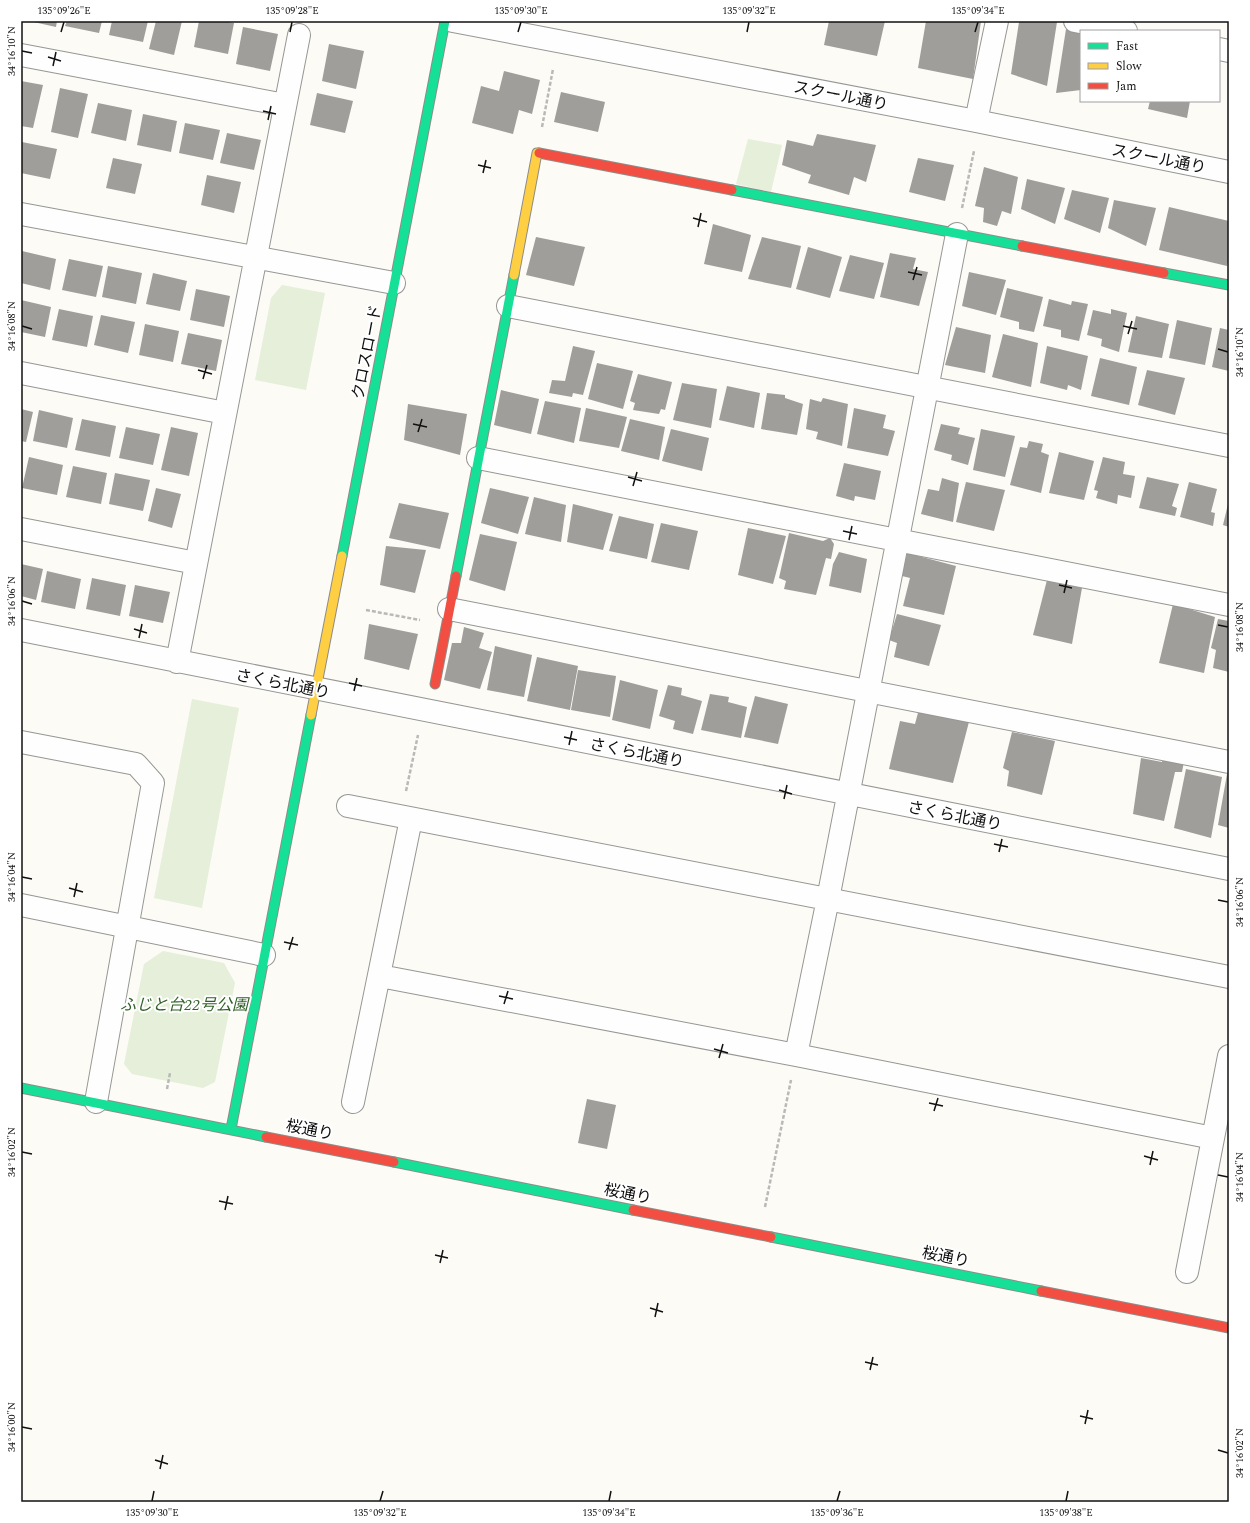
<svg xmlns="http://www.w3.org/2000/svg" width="1250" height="1523" font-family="Spectral,'Noto Sans JP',serif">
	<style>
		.green { fill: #e5efd9 }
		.building { fill: #a09e9b }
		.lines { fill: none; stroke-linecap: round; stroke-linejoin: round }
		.street-casing { stroke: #969694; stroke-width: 24 }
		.fast-casing { stroke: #8d8c8a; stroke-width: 11 }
		.slow-casing { stroke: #8d8c8a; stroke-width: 11 }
		.jam-casing { stroke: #8d8c8a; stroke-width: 11 }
		.path { stroke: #b9b9b8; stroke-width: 2.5; stroke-dasharray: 4 2; stroke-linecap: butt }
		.street { stroke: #fffefe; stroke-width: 22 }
		.fast { stroke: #16e098; stroke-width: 9 }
		.slow { stroke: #ffcf43; stroke-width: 9 }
		.jam { stroke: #f24e42; stroke-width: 9 }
		.ticks { fill: none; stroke: #101010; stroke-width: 1.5 }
		.labels { text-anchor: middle; stroke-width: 4; stroke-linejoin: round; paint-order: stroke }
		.street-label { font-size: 16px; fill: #101010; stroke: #fff }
		.park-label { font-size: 16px; font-style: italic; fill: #316127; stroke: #fff }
		.neatline { fill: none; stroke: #101010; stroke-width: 1.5 }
		.ticks-label { font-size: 10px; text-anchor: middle; fill: #101010 }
	</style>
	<rect width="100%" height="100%" fill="#fcfbf6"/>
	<path class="green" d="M748 139 782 145 771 192 736 184Z
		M282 285 325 293 306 390 255 380 271 298Z
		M192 699 239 708 202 908 154 898Z
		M163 951 224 963 235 983 215 1082 203 1088 132 1074 124 1064 144 964Z"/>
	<path class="building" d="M29 21H57L56 27Z
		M67 21H102L99 33 65 26Z
		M112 21H148L143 42 109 35Z
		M156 21H182L174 55 149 49Z
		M199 21H223L234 23 228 54 194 47Z
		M829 21H885L877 56 824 45Z
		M926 21H981L973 79 918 68Z
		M1019 22H1057L1047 86 1011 74Z
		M243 27 278 34 270 71 236 64Z
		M1066 29 1081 31V90L1056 93Z
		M329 44 364 51 356 89 322 81Z
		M504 71 540 80 532 114 519 110 513 134 472 123 481 86 499 91Z
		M21 81 43 85 33 128 21 126Z
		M60 88 88 94 78 138 51 132Z
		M561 92 605 102 598 132 554 122Z
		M317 93 353 101 345 133 310 125Z
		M1150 101H1190L1187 118 1148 109Z
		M98 103 132 110 126 141 91 133Z
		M143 114 177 121 171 152 137 145Z
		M185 123 220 130 213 160 179 153Z
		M227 133 261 140 254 170 220 163Z
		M817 134 876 145 866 182 854 177 849 195 808 183 811 175 782 165 787 140 813 146Z
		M22 142 57 149 50 179 21 173Z
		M113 158 142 164 135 194 106 188Z
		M918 158 954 165 945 201 909 192Z
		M984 167 1018 177 1011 214 1002 211 997 226 983 222 984 208 975 206Z
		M207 175 241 182 234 213 201 205Z
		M1027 179 1065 188 1055 224 1021 209Z
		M1072 190 1109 198 1100 233 1064 219Z
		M1114 200 1156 208 1146 246 1108 228Z
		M1169 207 1229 221V257L1227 266 1159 250Z
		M713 224 751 235 742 272 704 264Z
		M536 237 585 247 574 286 526 275Z
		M762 237 801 246 791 288 748 279Z
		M808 247 842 257 830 298 796 289Z
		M22 251 56 259 50 290 21 283Z
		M890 253 916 258 913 269 928 272 919 306 880 297Z
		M850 255 884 263 874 299 839 291Z
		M69 259 103 266 96 297 62 290Z
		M108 266 142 273 136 304 102 297Z
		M969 272 1006 280 996 315 962 306Z
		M153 273 187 281 180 311 146 304Z
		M1007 288 1043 297 1034 332 1019 329V322L1000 317Z
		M196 289 230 296 224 327 190 320Z
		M1049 299 1071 305 1072 301 1088 304 1079 341 1061 337V330L1043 326Z
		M21 300 51 307 45 337 21 332Z
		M59 309 93 316 87 347 52 340Z
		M1111 309 1127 313 1119 352 1101 346 1102 339 1087 335 1093 310 1111 314Z
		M101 315 135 322 128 353 94 345Z
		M1136 316 1169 324 1162 358 1128 352Z
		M1177 320 1212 328 1205 365 1169 358Z
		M145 324 179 331 173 362 139 355Z
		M956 327 991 335 985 373 945 365Z
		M1220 328 1229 330V371L1212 367Z
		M188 333 222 340 216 371 181 364Z
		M1003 334 1038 343 1031 387 992 377Z
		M573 346 595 351 583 395 573 393 572 397 549 393 552 380 565 381Z
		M1047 346 1088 356 1081 390 1068 385 1067 390 1040 383Z
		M1100 358 1137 367 1129 405 1091 396Z
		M597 363 633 371 623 409 588 399Z
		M1147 370 1185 378 1175 415 1138 405Z
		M638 374 672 382 665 410 661 409 659 414 633 410 635 403 630 401Z
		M682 383 717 389 711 428 673 420Z
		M727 386 760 393 754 428 719 420Z
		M501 390 539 399 531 434 494 425Z
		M767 393 785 395V398L803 404 797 435 761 429Z
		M823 398 848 404 842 446 816 439 818 432 806 429 810 399 821 402Z
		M545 401 581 408 574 443 537 434Z
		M408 404 467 414 460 455 404 440Z
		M586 408 627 417 619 448 579 441Z
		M854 408 886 415 883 428 895 431 888 456 847 448Z
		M21 409 33 412 26 442 21 441Z
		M39 410 73 418 67 448 33 441Z
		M82 419 116 426 110 457 75 450Z
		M630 419 665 427 659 460 621 451Z
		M941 424 960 428 958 434 975 438 968 465 951 460 952 455 934 450Z
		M126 427 160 434 153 465 119 458Z
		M171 427 198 433 189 476 161 470Z
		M671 429 709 438 702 471 662 461Z
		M981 429 1015 436 1005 477 973 470Z
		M1029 441 1043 444 1041 452 1049 455 1041 493 1010 485 1020 447 1027 448Z
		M1059 452 1094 461 1084 500 1049 493Z
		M29 457 63 465 57 495 22 488Z
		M1103 457 1125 462 1123 474 1135 476 1131 498 1118 495 1117 504 1096 498 1098 491 1094 490Z
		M844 463 881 471 875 500 855 496 854 501 836 496Z
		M73 466 107 473 101 504 66 497Z
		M115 473 150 480 143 511 109 504Z
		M1147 477 1179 484 1172 506 1177 508 1175 516 1139 508Z
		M942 478 959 483 953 522 921 514 928 489 939 491Z
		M966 482 1005 490 994 531 956 522Z
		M1189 482 1217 489 1211 512 1215 513 1213 526 1180 517Z
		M156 488 181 494 172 528 148 521Z
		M490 488 529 497 518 534 481 523Z
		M534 497 566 505 561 542 525 534Z
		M399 503 449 513 440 549 389 538Z
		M573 504 613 514 603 550 567 542Z
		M1228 504H1229V527L1223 525Z
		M619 516 654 524 647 559 609 551Z
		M661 523 698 531 689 570 651 562Z
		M748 528 786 536 773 584 738 575Z
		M789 533 823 541 830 538 834 544 831 559 826 558 816 595 784 589 786 581 779 578Z
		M480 534 517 542 505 591 469 580Z
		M386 546 426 550 415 593 380 585Z
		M839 552 867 559 861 593 829 586 833 564Z
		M907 553 956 566 944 615 903 606 910 578 902 576Z
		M21 564 43 569 36 600 21 596Z
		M47 571 81 579 75 609 41 602Z
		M92 578 126 585 120 616 86 609Z
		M1047 580 1082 588 1072 644 1033 635Z
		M135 585 170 592 163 623 129 616Z
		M1173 604 1215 617 1204 673 1159 663Z
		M897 614 941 625 929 666 894 657 897 643 889 640Z
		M1218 619 1229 621V672L1213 668 1216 650 1211 648Z
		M369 624 418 634 409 670 364 659Z
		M464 627 484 633 479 648 492 652 480 689 444 680 452 643H461Z
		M495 646 532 655 524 697 487 690Z
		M537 657 578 666 570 710 527 701Z
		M578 670 616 676 610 717 571 710Z
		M620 680 658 690 650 729 612 720Z
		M668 685 682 688 681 695 702 701 693 734 673 729 675 721 659 716Z
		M710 694 729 697 728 702 747 707 741 738 701 730Z
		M755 696 788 704 778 744 744 737Z
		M919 709 970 718 953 783 889 769 900 721 915 724Z
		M1012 732 1055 741 1042 795 1007 786 1009 771 1003 768Z
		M1166 748 1185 756 1182 772H1175L1164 821 1133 814 1141 758 1162 762Z
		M1186 769 1222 777 1211 838 1174 828Z
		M1227 774 1229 775V828L1218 825Z
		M587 1099 616 1105 607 1149 578 1143Z"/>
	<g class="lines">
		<defs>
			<path id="street" d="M453 21 976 121 1229 172
				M1075 21 1126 31
				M1219 49 1229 51
				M21 55 285 105
				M976 121 997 21
				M21 214 394 283
				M508 306 1229 446
				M21 373 225 413
				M478 458 1229 605
				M21 529 196 563
				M449 609 1229 762
				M21 630 1229 869
				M177 662 299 35
				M21 742 136 764 153 783 96 1102
				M348 806 1229 977
				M21 905 264 955
				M380 976 796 1055 1213 1138
				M796 1055 828 899 957 234
				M353 1102 411 819
				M1187 1272 1229 1056"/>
			<path id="fast" d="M732 190 1022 246
				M1164 273 1229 285
				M342 556 445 21
				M456 576 514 275
				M21 1088 266 1137
				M231 1129 311 715
				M394 1162 633 1210
				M771 1237 1041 1291"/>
			<path id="slow" d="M514 275 537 153H539
				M311 715 342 556"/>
			<path id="jam" d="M539 153 732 190
				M1022 246 1164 273
				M435 684 456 576
				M266 1137 394 1162
				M633 1210 771 1237
				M1041 1291 1229 1328"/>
		</defs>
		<use href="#street" class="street-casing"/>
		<use href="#fast" class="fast-casing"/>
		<use href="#slow" class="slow-casing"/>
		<use href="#jam" class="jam-casing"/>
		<path class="path" d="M542 127 553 69
			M962 208 974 151
			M366 610 420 620
			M406 791 418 735
			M167 1089 170 1073
			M765 1207 791 1080"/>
		<use href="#street" class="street"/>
		<use href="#fast" class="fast"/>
		<use href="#slow" class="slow"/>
		<use href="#jam" class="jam"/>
	</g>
	<path class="ticks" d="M61 32 64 22M290 32 292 22M518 32 521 22M747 32 749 22M975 32 978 22M22 51 32 53M48 57 61 61M53 66 56 52M263 111 276 114M268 120 271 106M478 165 491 168M483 173 486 160M693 218 707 222M698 227 701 213M908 272 922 275M913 280 917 267M22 326 32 329M1123 326 1137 329M1128 334 1132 321M1218 349 1228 352M198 370 212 374M203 379 207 365M413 424 427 427M418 432 422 419M628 477 642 481M633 486 637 472M843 531 857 534M849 540 852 526M1059 585 1072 588M1064 593 1067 580M22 601 32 604M1218 625 1228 627M134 629 147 633M139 638 142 624M349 683 362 686M354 691 357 678M564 737 577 740M569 745 572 731M779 790 792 794M784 799 787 785M994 844 1008 847M999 852 1002 839M22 877 32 879M69 888 83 892M74 897 77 883M1218 900 1228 902M284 942 298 945M289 950 293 937M499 996 513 999M504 1004 508 991M714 1049 728 1053M719 1058 723 1044M929 1103 943 1106M934 1111 938 1098M22 1152 32 1154M1144 1156 1158 1160M1150 1165 1153 1151M1218 1175 1228 1177M219 1201 233 1204M225 1210 228 1196M435 1255 448 1258M440 1263 443 1250M650 1308 663 1312M655 1317 658 1303M865 1362 878 1365M870 1370 873 1357M1080 1416 1093 1419M1085 1424 1088 1410M22 1427 32 1429M1218 1450 1228 1453M155 1460 168 1464M160 1469 163 1455M152 1501 154 1491M380 1501 383 1491M609 1501 611 1491M837 1501 840 1491M1066 1501 1068 1491"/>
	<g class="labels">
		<g class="street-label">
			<text transform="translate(841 95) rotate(11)" y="6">スクール通り</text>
			<text transform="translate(1159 158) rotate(11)" y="6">スクール通り</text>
			<text transform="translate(366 352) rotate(-79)" y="6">クロスロード</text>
			<text transform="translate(283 683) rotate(11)" y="6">さくら北通り</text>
			<text transform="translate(637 752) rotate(11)" y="6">さくら北通り</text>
			<text transform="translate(955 815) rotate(11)" y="6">さくら北通り</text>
			<text transform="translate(310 1129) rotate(11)" y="6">桜通り</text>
			<text transform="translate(628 1193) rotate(11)" y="6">桜通り</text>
			<text transform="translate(946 1256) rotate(11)" y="6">桜通り</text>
		</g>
		<g class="park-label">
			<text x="184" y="1010">ふじと台22号公園</text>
		</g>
	</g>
	<rect width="1250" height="1523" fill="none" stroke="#ffffff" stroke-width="44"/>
	<rect x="1080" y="30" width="140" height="72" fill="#ffffff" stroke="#9f9f9f"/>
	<rect x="1088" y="43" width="20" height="6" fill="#16e098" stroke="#9f9f9f"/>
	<text x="1116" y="50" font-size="12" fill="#101010">Fast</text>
	<rect x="1088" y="63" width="20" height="6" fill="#ffcf43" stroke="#9f9f9f"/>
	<text x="1116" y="70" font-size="12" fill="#101010">Slow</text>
	<rect x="1088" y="83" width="20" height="6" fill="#f24e42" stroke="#9f9f9f"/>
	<text x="1116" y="90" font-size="12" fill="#101010">Jam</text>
	<rect x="22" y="22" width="1206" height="1479" class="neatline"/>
	<g class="ticks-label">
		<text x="64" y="14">135°09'26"E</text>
		<text x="292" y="14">135°09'28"E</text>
		<text x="521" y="14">135°09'30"E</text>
		<text x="749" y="14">135°09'32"E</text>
		<text x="978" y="14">135°09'34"E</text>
		<text transform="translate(11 51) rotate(-90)" y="4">34°16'10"N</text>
		<text transform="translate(11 326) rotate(-90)" y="4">34°16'08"N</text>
		<text transform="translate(1239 352) rotate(-90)" y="4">34°16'10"N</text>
		<text transform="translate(11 601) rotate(-90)" y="4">34°16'06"N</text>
		<text transform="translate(1239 627) rotate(-90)" y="4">34°16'08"N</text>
		<text transform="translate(11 877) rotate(-90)" y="4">34°16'04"N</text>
		<text transform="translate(1239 902) rotate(-90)" y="4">34°16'06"N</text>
		<text transform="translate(11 1152) rotate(-90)" y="4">34°16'02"N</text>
		<text transform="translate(1239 1177) rotate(-90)" y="4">34°16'04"N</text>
		<text transform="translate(11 1427) rotate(-90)" y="4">34°16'00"N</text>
		<text transform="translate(1239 1453) rotate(-90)" y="4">34°16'02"N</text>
		<text x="152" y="1516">135°09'30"E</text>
		<text x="380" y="1516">135°09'32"E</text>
		<text x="609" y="1516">135°09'34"E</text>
		<text x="837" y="1516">135°09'36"E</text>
		<text x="1066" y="1516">135°09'38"E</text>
	</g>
</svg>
